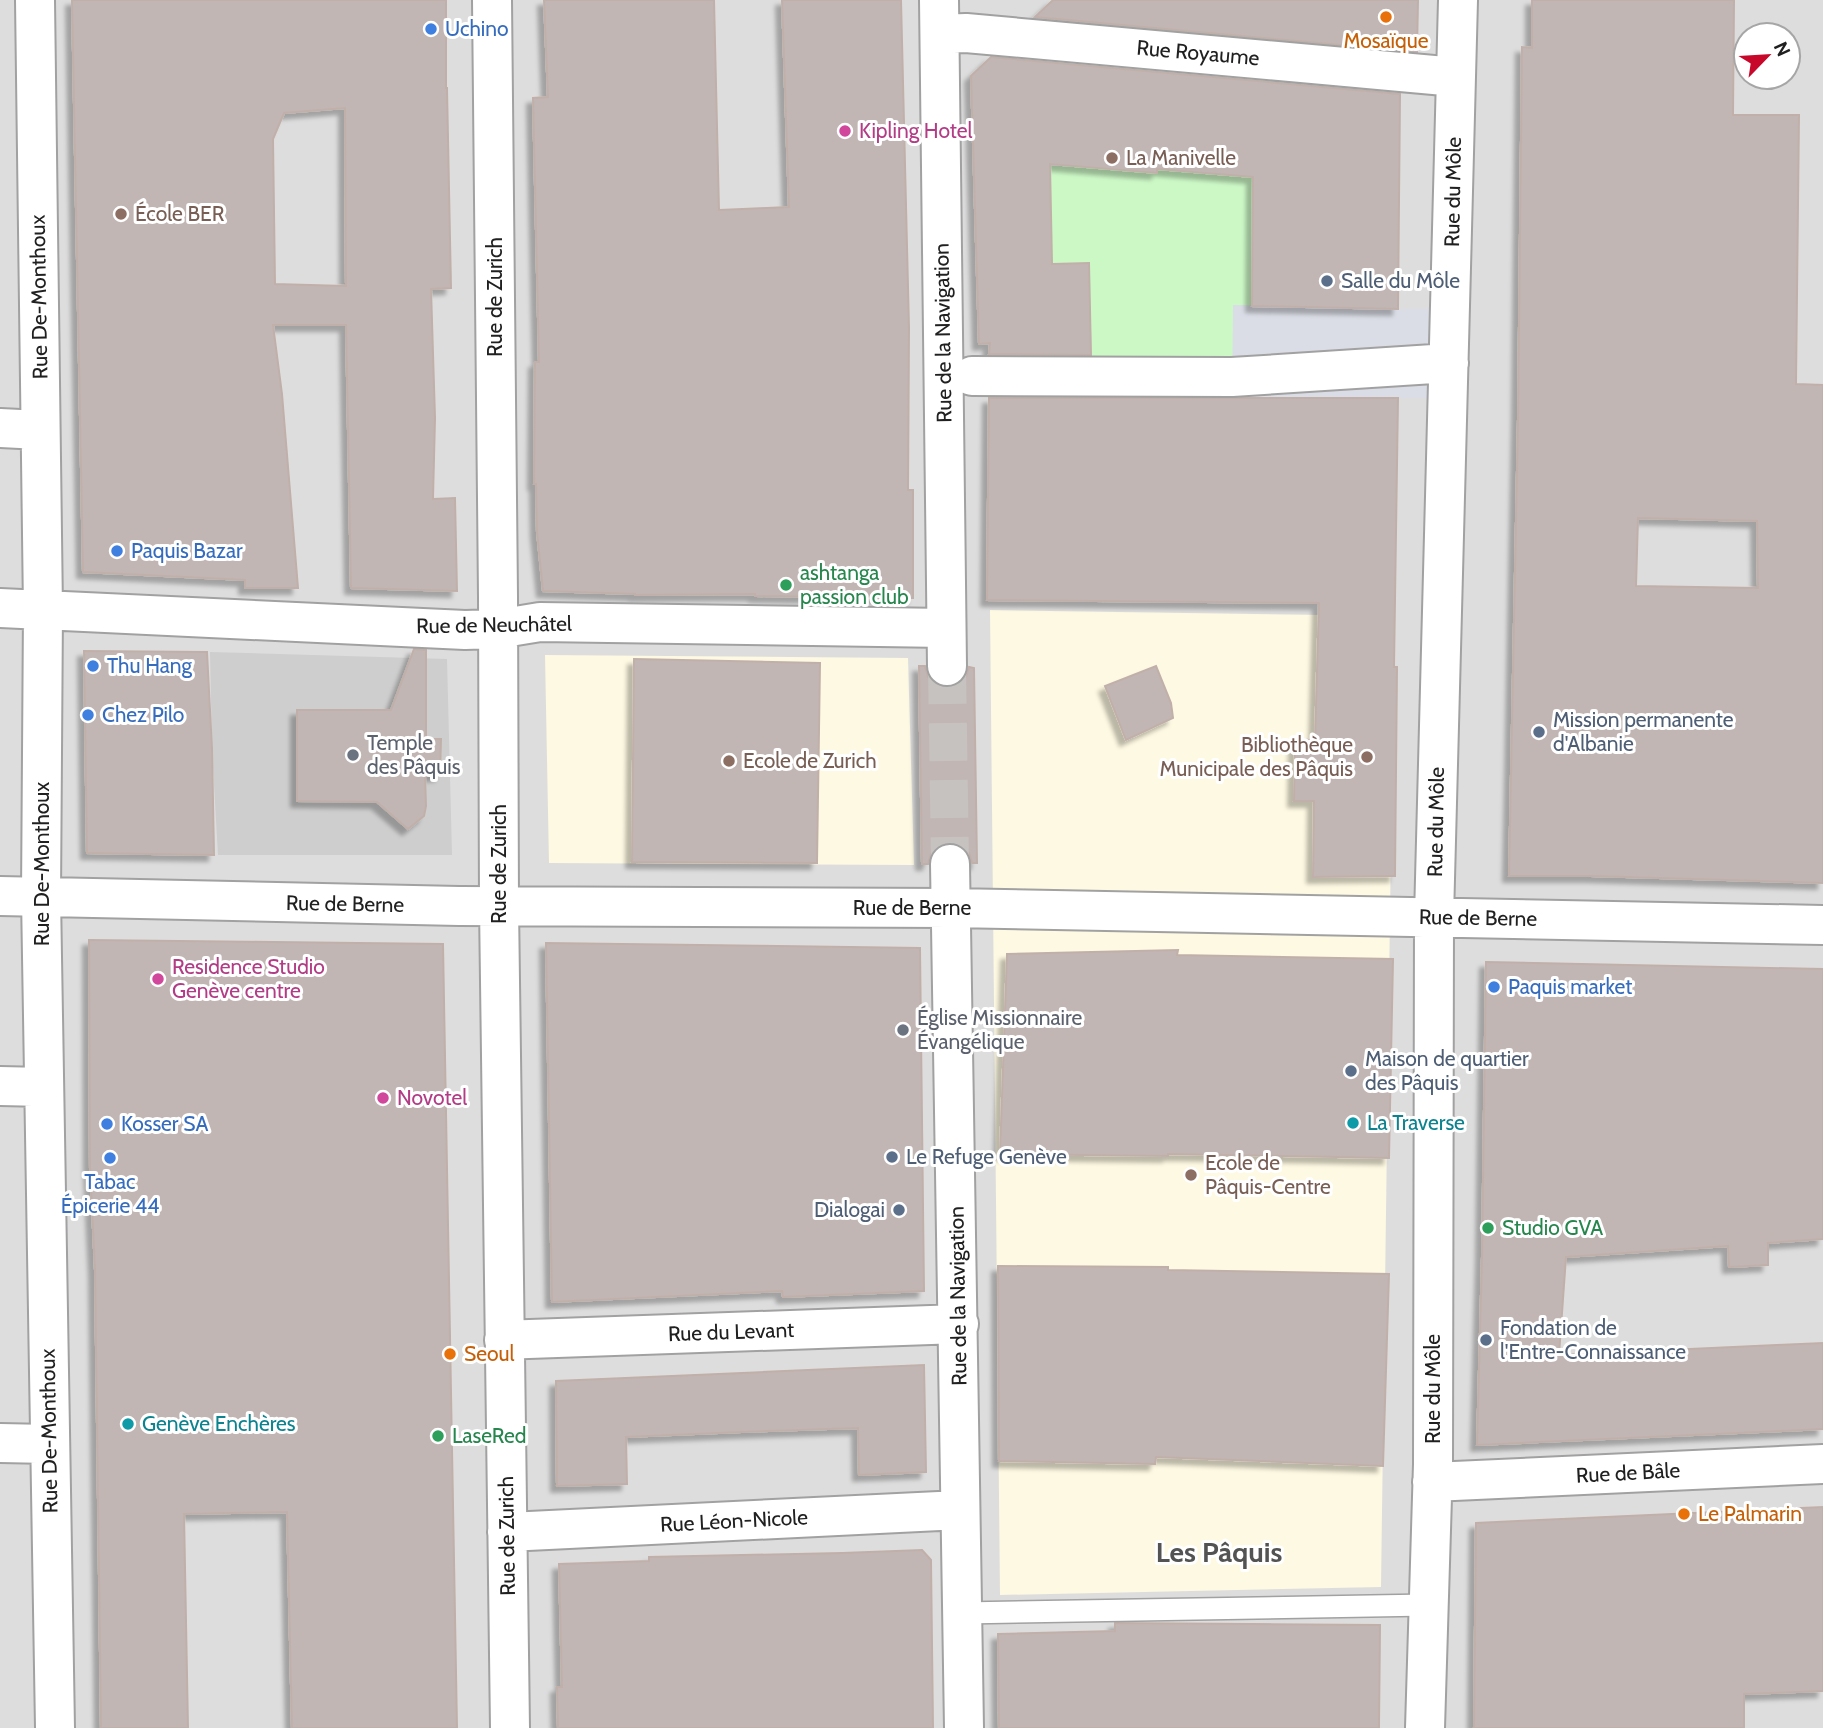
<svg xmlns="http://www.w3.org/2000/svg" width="1823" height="1728" font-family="Cabin,sans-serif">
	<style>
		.residential { fill: #dedddd; fill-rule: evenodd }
		.education { fill: #fef9e2 }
		.religious { fill: #cecece }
		.park { fill: #ccf8c6 }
		.plaza { fill: #dbdde6 }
		.building { fill: #c1b6b3; stroke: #c1b0aa; stroke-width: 2; fill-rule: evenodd; filter: url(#shadow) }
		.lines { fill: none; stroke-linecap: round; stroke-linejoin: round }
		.street-tunnel { stroke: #c6c2bf; stroke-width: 38; stroke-dasharray: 38 19; stroke-linecap: butt }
		.lane-casing { stroke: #a1a1a1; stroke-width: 24 }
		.street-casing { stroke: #a1a1a1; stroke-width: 42 }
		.lane { stroke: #fff; stroke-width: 21 }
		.street { stroke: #fff; stroke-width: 38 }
		.food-dot { fill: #e8710a; stroke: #fff; stroke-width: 2.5 }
		.shop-dot { fill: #3f7fe0; stroke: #fff; stroke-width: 2.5 }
		.hotel-dot { fill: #d1479c; stroke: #fff; stroke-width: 2.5 }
		.education-dot { fill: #8d6e63; stroke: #fff; stroke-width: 2.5 }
		.service-dot { fill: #5c6f8a; stroke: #fff; stroke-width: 2.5 }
		.leisure-dot { fill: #2e9e5b; stroke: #fff; stroke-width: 2.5 }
		.worship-dot { fill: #6b7280; stroke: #fff; stroke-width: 2.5 }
		.culture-dot { fill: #0f9aa8; stroke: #fff; stroke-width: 2.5 }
		.labels { text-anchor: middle; stroke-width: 6; stroke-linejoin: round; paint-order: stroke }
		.shop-label { font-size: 21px; fill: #366cbe; stroke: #fff; text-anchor: start }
		.food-label { font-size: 21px; fill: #c56008; stroke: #fff; text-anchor: start }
		.street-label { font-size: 21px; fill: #202020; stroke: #fff }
		.hotel-label { font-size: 21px; fill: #b23c85; stroke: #fff; text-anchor: start }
		.education-label { font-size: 21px; fill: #785e54; stroke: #fff; text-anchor: start }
		.service-label { font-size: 21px; fill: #4e5e75; stroke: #fff; text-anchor: start }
		.leisure-label { font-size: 21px; fill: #27864d; stroke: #fff; text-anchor: start }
		.worship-label { font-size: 21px; fill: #5b616d; stroke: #fff; text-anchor: start }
		.culture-label { font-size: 21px; fill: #0d838f; stroke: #fff; text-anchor: start }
		.district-label { font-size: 28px; font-weight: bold; fill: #535353; stroke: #fff }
	</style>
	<defs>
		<filter id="shadow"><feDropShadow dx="-6" dy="6" stdDeviation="2" flood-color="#0004"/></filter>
	</defs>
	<rect width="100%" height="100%" fill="#f0ebe7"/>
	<path class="residential" d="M0 0H1823V1728H0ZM1746 35H1788V77H1746Z"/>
	<path class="education" d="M990 610 1394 616 1381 1587 1000 1595Z
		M545 655 908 658 914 865 549 863Z"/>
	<path class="religious" d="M210 652 447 659 452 855H218L212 749Z"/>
	<path class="park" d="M1050 166 1084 167 1156 173 1157 169 1253 177 1252 306 1233 305V362H1092L1089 263 1052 264Z"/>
	<path class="plaza" d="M1233 305 1398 309 1450 308 1449 398H1232Z"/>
	<path class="building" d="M72 0H446V88H447L451 288 431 289 435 418 433 499 455 498 457 591 351 588 346 325H273L282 394 298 588H245V580L83 572ZM345 108 346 286 275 284 273 139 284 113Z
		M544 0H714L719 210 789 207 782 0H901L909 328 908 490H913V598L755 596V594L635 595V594L543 591 537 532 536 484H534L535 362H539L533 98 548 97Z
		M1053 0H1418L1417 52 1035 17Z
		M1532 0H1734L1733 115H1799L1796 384 1823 385V883L1591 876H1509L1518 420 1522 47 1532 48ZM1638 518 1757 521 1758 588 1636 586Z
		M991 57 1400 94 1398 309 1252 306 1253 177 1157 169V173L1050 164 1052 264 1089 263 1091 355 989 354 990 343 979 344 971 76Z
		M989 398H1398L1394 667H1397L1395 876 1313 877 1314 801H1294L1295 739 1315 740 1319 603 987 600Z
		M414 649 426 650V739H441L440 775H425L426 806 424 816 408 829 377 802 297 801V710H391Z
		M84 651 207 652 212 749 214 855 87 853Z
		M634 659 820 663 817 863 632 862Z
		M919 666H925L928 677 936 685 947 688 959 684 966 677 969 667 974 668 977 863H972L969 853 961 845 950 842 938 846 931 854 928 864H922Z
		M1156 666 1171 703 1173 718 1126 740 1105 686Z
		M89 940 443 944 457 1728H292L287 1512 184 1514 188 1728H101L95 1270 90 1168Z
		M546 943 920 948 924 1291 783 1297 782 1291 552 1302Z
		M1178 950 1177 955 1393 959 1389 1158 1168 1154V1156L1000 1154 1007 954Z
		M1486 962 1823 969V1239L1768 1243V1265L1729 1267 1728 1246 1566 1257 1559 1355 1823 1343V1429L1477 1445 1482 1257Z
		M998 1266 1168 1267V1270L1389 1274 1383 1466 1156 1457 1155 1464 999 1461Z
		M924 1365 926 1472 859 1475 858 1428 741 1432 626 1437 627 1484 557 1486 556 1381Z
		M1823 1507V1691L1744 1694V1728H1474L1476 1523Z
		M922 1550 931 1560 933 1728H558L557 1687H562L559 1564 649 1561V1557L842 1553Z
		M1115 1623 1380 1625 1379 1728H999L998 1634 1115 1631Z"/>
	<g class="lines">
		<path class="street-tunnel" d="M947 666 950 864"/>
		<defs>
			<path id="lane" d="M962 1613 1428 1605"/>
			<path id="street" d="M35 0 43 610 41 897 55 1728
				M492 0 498 597 499 906 510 1728
				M939 0 947 666
				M940 34 966 33 1456 77
				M972 376 1232 377 1449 363
				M0 428 40 430
				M0 608 465 630 498 629 540 622 946 628
				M950 864 964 1728
				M0 896 459 906 951 908 1823 925
				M0 1086 44 1087
				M504 1340 959 1324
				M0 1443 49 1444
				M1432 1482 1823 1464
				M507 1532 960 1510
				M1425 1728 1433 1464 1434 917 1458 0"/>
		</defs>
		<use href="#lane" class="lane-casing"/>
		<use href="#street" class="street-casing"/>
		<use href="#lane" class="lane"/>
		<use href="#street" class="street"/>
	</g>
	<g class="food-dot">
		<circle cx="1386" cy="17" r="7"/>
		<circle cx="450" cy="1354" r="7"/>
		<circle cx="1684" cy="1514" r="7"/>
	</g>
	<g class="shop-dot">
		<circle cx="431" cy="29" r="7"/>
		<circle cx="117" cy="551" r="7"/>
		<circle cx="93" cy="666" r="7"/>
		<circle cx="88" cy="715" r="7"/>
		<circle cx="1494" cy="987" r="7"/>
		<circle cx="107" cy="1124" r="7"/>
		<circle cx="110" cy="1158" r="7"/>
	</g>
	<g class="hotel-dot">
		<circle cx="845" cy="131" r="7"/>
		<circle cx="158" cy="979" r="7"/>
		<circle cx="383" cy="1098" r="7"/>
	</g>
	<g class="education-dot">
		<circle cx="1112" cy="158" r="7"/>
		<circle cx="121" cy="214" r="7"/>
		<circle cx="1367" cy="757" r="7"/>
		<circle cx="729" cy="761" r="7"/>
		<circle cx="1191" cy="1175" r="7"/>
	</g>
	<g class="service-dot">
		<circle cx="1327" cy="281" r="7"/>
		<circle cx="1539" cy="732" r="7"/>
		<circle cx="1351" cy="1071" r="7"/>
		<circle cx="892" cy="1157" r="7"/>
		<circle cx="899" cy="1210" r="7"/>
		<circle cx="1486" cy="1340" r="7"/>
	</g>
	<g class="leisure-dot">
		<circle cx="786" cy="585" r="7"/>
		<circle cx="1488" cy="1228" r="7"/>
		<circle cx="438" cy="1436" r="7"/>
	</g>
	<g class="worship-dot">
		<circle cx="353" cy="755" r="7"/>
		<circle cx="903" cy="1030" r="7"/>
	</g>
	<g class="culture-dot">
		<circle cx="1353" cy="1123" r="7"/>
		<circle cx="128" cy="1424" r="7"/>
	</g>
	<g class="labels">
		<g class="shop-label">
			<text x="445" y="36">Uchino</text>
			<text x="131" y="558">Paquis Bazar</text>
			<text x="107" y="673">Thu Hang</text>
			<text x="102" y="722">Chez Pilo</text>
			<text x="1508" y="994">Paquis market</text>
			<text x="121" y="1131">Kosser SA</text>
			<text x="110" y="1189" text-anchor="middle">Tabac<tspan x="110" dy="24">Épicerie 44</tspan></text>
		</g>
		<g class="food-label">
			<text x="1386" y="48" text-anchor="middle">Mosaïque</text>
			<text x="464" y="1361">Seoul</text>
			<text x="1698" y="1521">Le Palmarin</text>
		</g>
		<g class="street-label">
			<text transform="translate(1198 53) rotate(5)" y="7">Rue Royaume</text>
			<text transform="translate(1453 192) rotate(-89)" y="7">Rue du Môle</text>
			<text transform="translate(39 297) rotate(-91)" y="7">Rue De-Monthoux</text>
			<text transform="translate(495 297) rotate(-90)" y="7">Rue de Zurich</text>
			<text transform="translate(943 333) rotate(-91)" y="7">Rue de la Navigation</text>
			<text transform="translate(494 625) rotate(-1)" y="7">Rue de Neuchâtel</text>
			<text transform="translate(1436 822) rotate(-89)" y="7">Rue du Môle</text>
			<text transform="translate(42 864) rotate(-90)" y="7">Rue De-Monthoux</text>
			<text transform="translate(499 864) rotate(-90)" y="7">Rue de Zurich</text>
			<text transform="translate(345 904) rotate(1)" y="7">Rue de Berne</text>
			<text x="912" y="915">Rue de Berne</text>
			<text transform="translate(1478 918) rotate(1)" y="7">Rue de Berne</text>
			<text transform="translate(958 1296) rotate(-91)" y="7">Rue de la Navigation</text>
			<text transform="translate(731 1332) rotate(-2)" y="7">Rue du Levant</text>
			<text transform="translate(1433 1389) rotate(-90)" y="7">Rue du Môle</text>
			<text transform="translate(49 1431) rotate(-91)" y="7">Rue De-Monthoux</text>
			<text transform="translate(1628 1473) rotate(-3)" y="7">Rue de Bâle</text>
			<text transform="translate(734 1521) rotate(-3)" y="7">Rue Léon-Nicole</text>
			<text transform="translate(507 1536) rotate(-91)" y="7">Rue de Zurich</text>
		</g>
		<g class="hotel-label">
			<text x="859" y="138">Kipling Hotel</text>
			<text x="172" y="974">Residence Studio<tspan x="172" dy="24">Genève centre</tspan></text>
			<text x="397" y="1105">Novotel</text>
		</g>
		<g class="education-label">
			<text x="1126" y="165">La Manivelle</text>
			<text x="135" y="221">École BER</text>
			<text x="1353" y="752" text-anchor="end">Bibliothèque<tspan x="1353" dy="24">Municipale des Pâquis</tspan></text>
			<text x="743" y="768">Ecole de Zurich</text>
			<text x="1205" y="1170">Ecole de<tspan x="1205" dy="24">Pâquis-Centre</tspan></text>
		</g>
		<g class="service-label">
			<text x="1341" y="288">Salle du Môle</text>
			<text x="1553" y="727">Mission permanente<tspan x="1553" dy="24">d'Albanie</tspan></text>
			<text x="1365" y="1066">Maison de quartier<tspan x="1365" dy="24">des Pâquis</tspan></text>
			<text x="906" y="1164">Le Refuge Genève</text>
			<text x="885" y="1217" text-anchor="end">Dialogai</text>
			<text x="1500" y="1335">Fondation de<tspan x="1500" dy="24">l'Entre-Connaissance</tspan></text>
		</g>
		<g class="leisure-label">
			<text x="800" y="580">ashtanga<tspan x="800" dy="24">passion club</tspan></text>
			<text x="1502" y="1235">Studio GVA</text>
			<text x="452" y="1443">LaseRed</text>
		</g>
		<g class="worship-label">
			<text x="367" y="750">Temple<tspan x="367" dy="24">des Pâquis</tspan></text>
			<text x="917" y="1025">Église Missionnaire<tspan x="917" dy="24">Évangélique</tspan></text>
		</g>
		<g class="culture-label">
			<text x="1367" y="1130">La Traverse</text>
			<text x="142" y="1431">Genève Enchères</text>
		</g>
		<g class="district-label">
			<text x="1219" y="1562">Les Pâquis</text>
		</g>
	</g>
	<g transform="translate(1767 56) rotate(65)"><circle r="33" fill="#ffffff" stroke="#a6a6a6" stroke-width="2"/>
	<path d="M0-5L12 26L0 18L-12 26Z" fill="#c8082b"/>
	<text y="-10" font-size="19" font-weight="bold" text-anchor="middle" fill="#202020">N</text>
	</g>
</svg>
